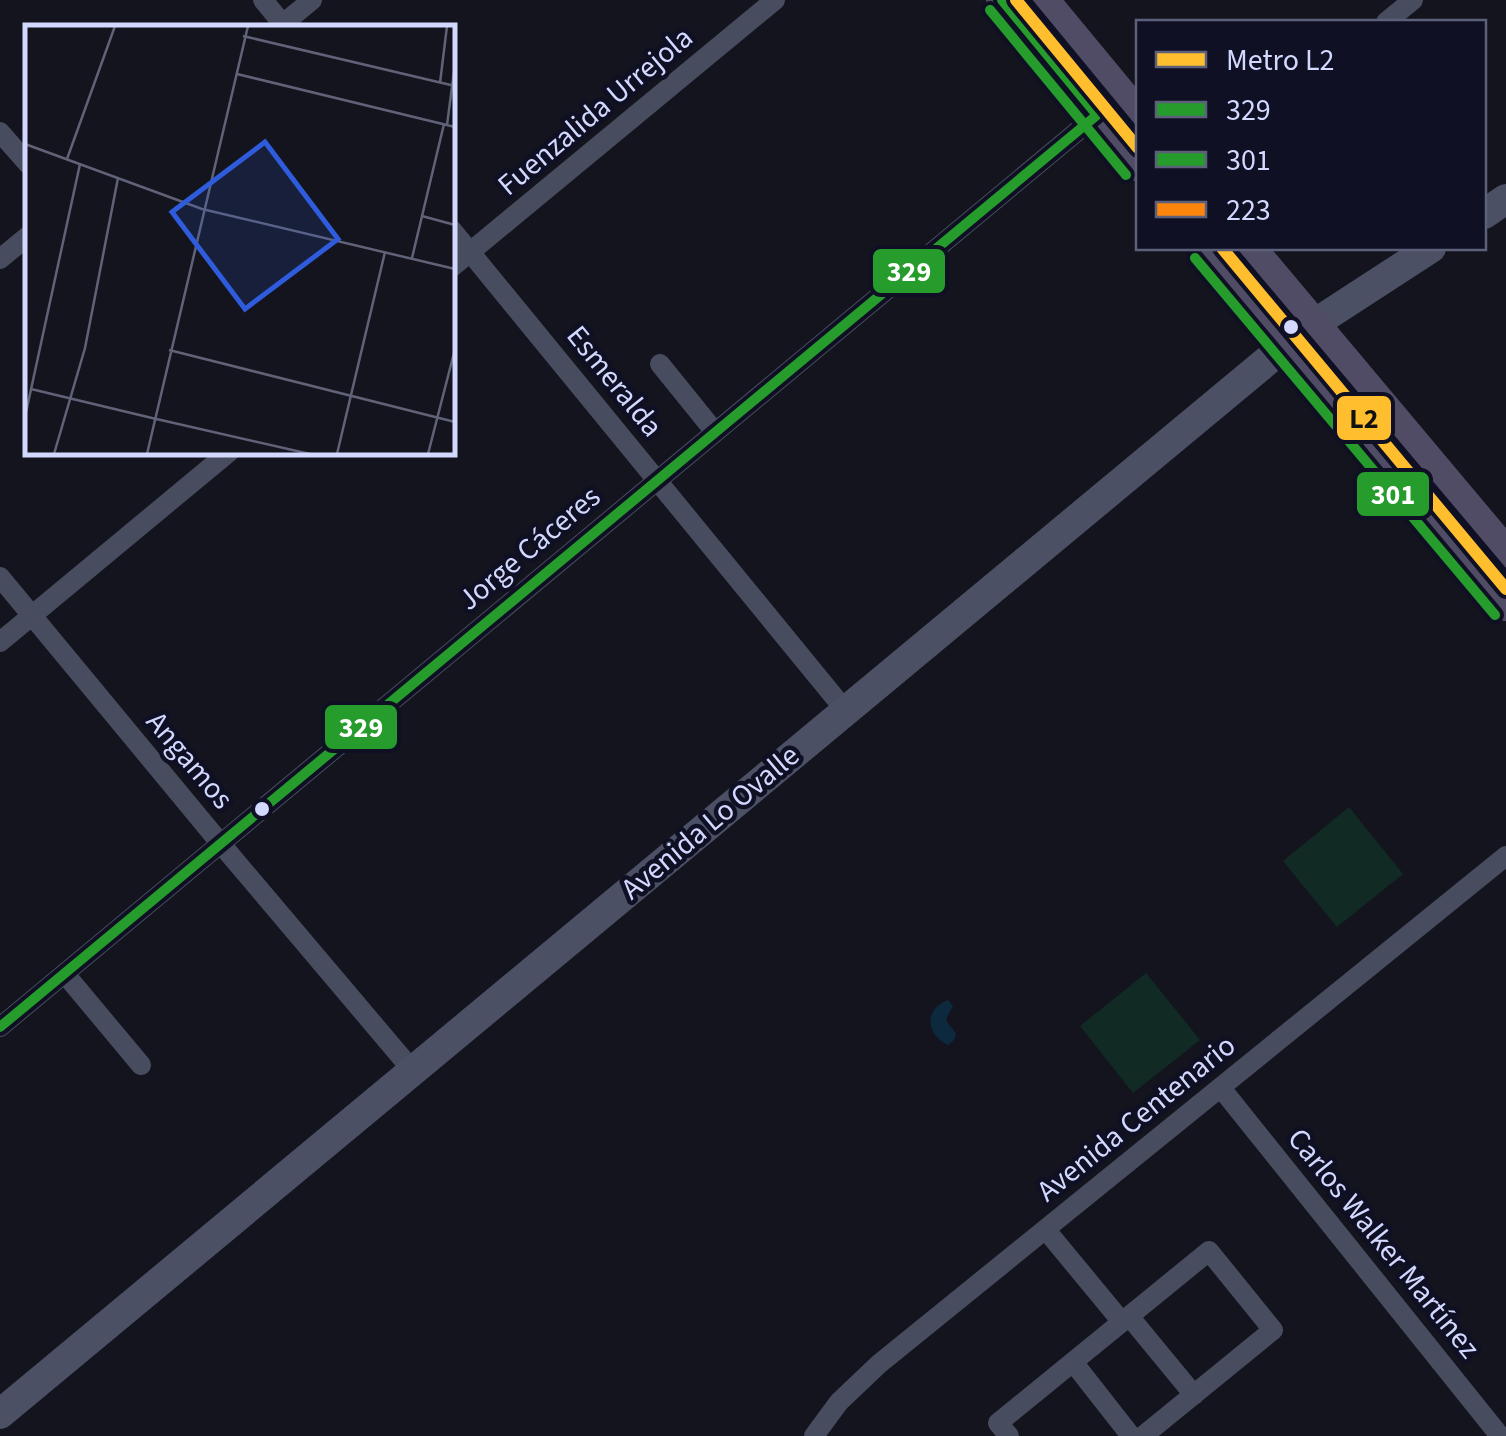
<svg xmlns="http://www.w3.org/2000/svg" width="1506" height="1436" font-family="'Source Sans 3',sans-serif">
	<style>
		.green { fill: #122a24 }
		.water { fill: #0c293d }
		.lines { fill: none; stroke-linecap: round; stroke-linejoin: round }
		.street { stroke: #484c5f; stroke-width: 20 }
		.secondary { stroke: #4b5065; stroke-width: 30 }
		.primary { stroke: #504c65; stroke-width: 32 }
		.bus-1-casing { stroke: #0f1023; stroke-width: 18 }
		.bus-2-casing { stroke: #0f1023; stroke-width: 18 }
		.bus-3-casing { stroke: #0f1023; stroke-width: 18 }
		.bus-1 { stroke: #269c2c; stroke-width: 10 }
		.bus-2 { stroke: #269c2c; stroke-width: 10 }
		.bus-3 { stroke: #fc850d; stroke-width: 10 }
		.metro-1-casing { stroke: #0f1023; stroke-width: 20 }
		.metro-1 { stroke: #ffbe2e; stroke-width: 12 }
		.bus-dot { fill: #d2d8fe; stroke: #0f1023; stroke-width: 4 }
		.labels { text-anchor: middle; stroke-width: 9; stroke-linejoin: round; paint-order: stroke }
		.street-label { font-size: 30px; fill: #d2d8fe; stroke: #0f1023 }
		.inset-road { fill: none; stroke: #606278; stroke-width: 2.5 }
		.view { fill: #2f5cdc; fill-opacity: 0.15; stroke: #2f5cdc; stroke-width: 5 }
		.inset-edge { fill: none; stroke: #d2d8fe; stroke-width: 5 }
		.line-badge { stroke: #0f1023; stroke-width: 4 }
		.badge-label { font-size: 28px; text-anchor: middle; font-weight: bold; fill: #fff }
		.pale-badge-label { font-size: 28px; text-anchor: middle; font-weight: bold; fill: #111 }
	</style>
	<rect width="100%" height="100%" fill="#14141e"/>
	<path class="green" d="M1349 807 1403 874 1337 927 1283 861Z
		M1146 973 1200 1040 1133 1093 1080 1026Z"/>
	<path class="water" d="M948 1000 953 1006C943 1025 945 1017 956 1034L954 1040 948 1045C925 1034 924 1009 948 1000Z"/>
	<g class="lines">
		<path class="street" d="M263 0 286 28
			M1386 22 1413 0
			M278 28 312 0
			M0 132 28 164
			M452 230 845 710
			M0 259 28 236
			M452 267 775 0
			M660 364 715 432
			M0 577 221 844 413 1071
			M0 642 229 452
			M65 974 141 1065
			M0 1027 1097 115
			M1221 1088 1500 1436
			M1046 1230 1122 1322
			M1129 1316 1194 1395
			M1073 1362 1131 1436
			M814 1436 839 1402 879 1364 1506 856
			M1009 1436 998 1423 1209 1251 1273 1330 1143 1436"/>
		<path class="secondary" d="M1484 214 1506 199
			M0 1414 1286 345 1314 324 1431 248"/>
		<path class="primary" d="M1002 0 1138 165
			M1043 0 1138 115
			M1206 248 1506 605
			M1250 248 1506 553"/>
		<defs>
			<path id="bus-1" d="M0 1027 1097 115 1002 0"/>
			<path id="bus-2" d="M990 10 1126 175
				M1195 258 1495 615"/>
			<path id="bus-3" d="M1021 0 1138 142
				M1225 248 1506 582"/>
		</defs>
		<use href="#bus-1" class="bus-1-casing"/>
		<use href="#bus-2" class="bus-2-casing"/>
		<use href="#bus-3" class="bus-3-casing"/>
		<use href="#bus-1" class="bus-1"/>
		<use href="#bus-2" class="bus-2"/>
		<use href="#bus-3" class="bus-3"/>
		<defs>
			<path id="metro-1" d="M1016 0 1138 148
				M1222 248 1506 589"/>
		</defs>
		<use href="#metro-1" class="metro-1-casing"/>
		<use href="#metro-1" class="metro-1"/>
	</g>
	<g class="bus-dot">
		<circle cx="1291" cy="327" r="9"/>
		<circle cx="262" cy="809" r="9"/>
	</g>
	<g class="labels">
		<g class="street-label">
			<text transform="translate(595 111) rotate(-40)" y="10">Fuenzalida Urrejola</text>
			<text transform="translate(615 381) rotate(51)" y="10">Esmeralda</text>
			<text transform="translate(529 548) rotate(-40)" y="10">Jorge Cáceres</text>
			<text transform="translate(190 760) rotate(50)" y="10">Angamos</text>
			<text transform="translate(710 822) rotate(-40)" y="10">Avenida Lo Ovalle</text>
			<text transform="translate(1136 1118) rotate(-39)" y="10">Avenida Centenario</text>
			<text transform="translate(1384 1243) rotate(51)" y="10">Carlos Walker Martínez</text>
		</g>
	</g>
	<g transform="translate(25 25)">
		<rect width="430" height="430" fill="#14141e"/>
		<path class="inset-road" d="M218 11 430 61M212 49 430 102M415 58 422 1M422 100 430 39M0 119 177 184 430 244M42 134 90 1M397 191 430 200M387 233 419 99M144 325 430 397M6 364 127 393M0 392 55 139M127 393 285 429M29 429 60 323 93 153M122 429 223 1M312 429 360 227M403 429 430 324"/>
		<path class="view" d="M240 117 313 214 220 284 147 187Z"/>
		<rect width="430" height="430" class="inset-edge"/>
	</g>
	<g class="line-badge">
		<rect x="871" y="247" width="76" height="48" rx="10" fill="#269c2c"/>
		<rect x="1335" y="394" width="58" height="48" rx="10" fill="#ffbe2e"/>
		<rect x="1355" y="470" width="76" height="48" rx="10" fill="#269c2c"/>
		<rect x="323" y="703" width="76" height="48" rx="10" fill="#269c2c"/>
	</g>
	<g class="badge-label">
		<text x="909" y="281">329</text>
		<text x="1393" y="504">301</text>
		<text x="361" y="737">329</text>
	</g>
	<g class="pale-badge-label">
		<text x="1364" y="428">L2</text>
	</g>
	<rect x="1136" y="20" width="350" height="230" fill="#0f1023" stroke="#5d607b" stroke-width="2.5"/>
	<rect x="1156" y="52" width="50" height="15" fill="#ffbe2e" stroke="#5d607b" stroke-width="2.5"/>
	<text x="1226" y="70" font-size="30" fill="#d2d8fe">Metro L2</text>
	<rect x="1156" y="102" width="50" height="15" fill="#269c2c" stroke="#5d607b" stroke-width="2.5"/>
	<text x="1226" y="120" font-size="30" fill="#d2d8fe">329</text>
	<rect x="1156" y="152" width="50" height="15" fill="#269c2c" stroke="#5d607b" stroke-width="2.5"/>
	<text x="1226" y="170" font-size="30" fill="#d2d8fe">301</text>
	<rect x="1156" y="202" width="50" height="15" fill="#fc850d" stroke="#5d607b" stroke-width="2.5"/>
	<text x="1226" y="220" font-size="30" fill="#d2d8fe">223</text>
</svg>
